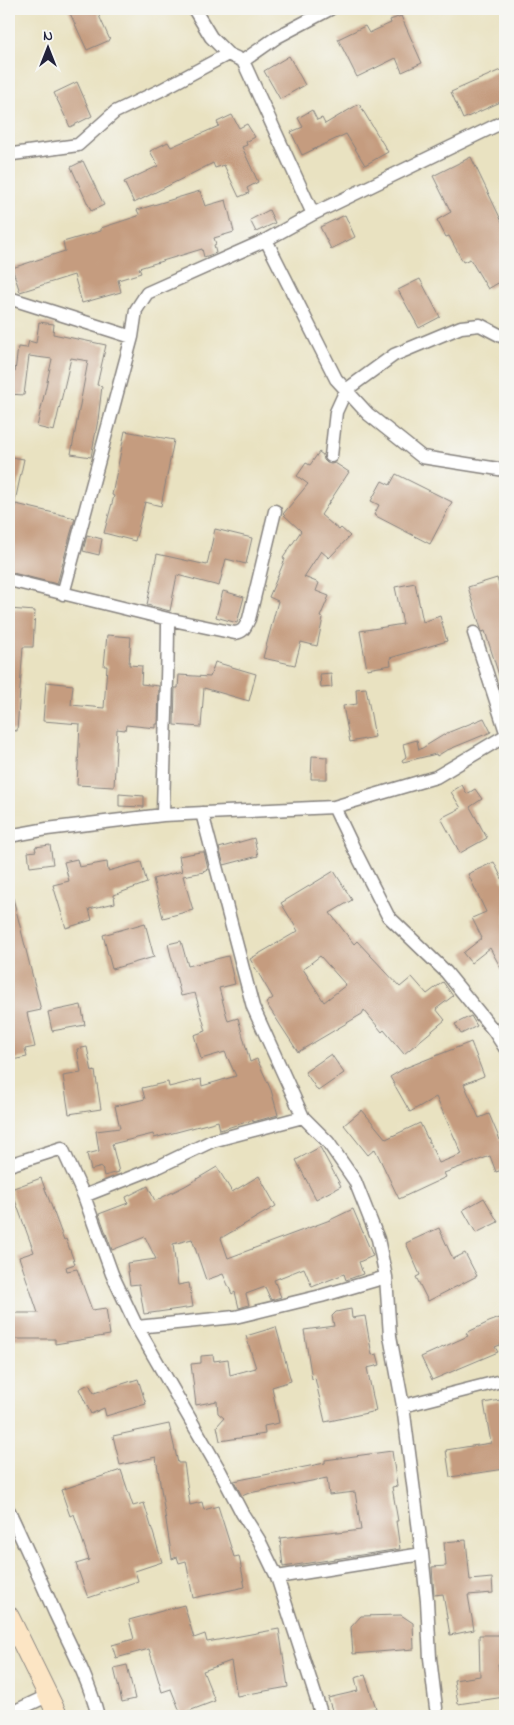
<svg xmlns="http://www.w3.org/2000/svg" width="514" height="1725" font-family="'Indie Flower',sans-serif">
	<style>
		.building { fill: #c59c7f; fill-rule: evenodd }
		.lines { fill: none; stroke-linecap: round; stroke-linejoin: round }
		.street-casing { stroke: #86827e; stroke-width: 15 }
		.secondary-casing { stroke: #86827e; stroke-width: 21 }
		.street { stroke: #fff; stroke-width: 12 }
		.secondary { stroke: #fce5c4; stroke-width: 19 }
	</style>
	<rect width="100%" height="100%" fill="#f6f6f2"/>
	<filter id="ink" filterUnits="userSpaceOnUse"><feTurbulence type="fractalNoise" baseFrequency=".02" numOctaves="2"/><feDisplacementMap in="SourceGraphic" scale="10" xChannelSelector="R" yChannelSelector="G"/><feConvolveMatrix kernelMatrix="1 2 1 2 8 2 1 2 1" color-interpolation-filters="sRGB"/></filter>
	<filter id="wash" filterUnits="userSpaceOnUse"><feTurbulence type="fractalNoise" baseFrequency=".0096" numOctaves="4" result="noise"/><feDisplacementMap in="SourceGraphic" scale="20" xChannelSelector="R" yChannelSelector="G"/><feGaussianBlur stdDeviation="1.12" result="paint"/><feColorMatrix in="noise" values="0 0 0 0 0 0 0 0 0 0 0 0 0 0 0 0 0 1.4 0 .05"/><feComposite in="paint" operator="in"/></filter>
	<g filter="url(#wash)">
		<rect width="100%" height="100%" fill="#e9e2c1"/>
		<g id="blocks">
			<path class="building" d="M68 9H96L110 40 87 50Z
				M401 16 422 63 402 72 396 58 357 77 338 39 365 26 369 33 391 23 390 20Z
				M289 56 305 85 280 99 264 71Z
				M505 68V100L463 119 451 92Z
				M77 82 92 116 70 127 54 93Z
				M359 104 388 152 365 165 346 134 302 155 291 132 303 127 298 118 312 110 317 120 322 118 325 124Z
				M232 115 239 128 247 124 255 137 246 142 247 145 242 147 258 182 247 188 249 193 239 197 224 165 215 168 213 163 134 203 124 182 158 166 150 151 168 142 171 147 219 126 217 122Z
				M471 157 505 228V279L488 289 470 259 463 262 449 236 446 237 437 220 451 212 433 176Z
				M83 161 104 205 91 211 71 167Z
				M200 191 205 206 226 200 234 232 214 238 216 244 214 245 216 253 204 257 202 249 139 268 141 273 118 280 121 292 82 303 74 275 20 292 12 268 65 251 63 242 101 231V228L138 216 139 214 137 210Z
				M269 210 275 223 256 232 250 220Z
				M345 215 355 237 331 249 320 227Z
				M420 279 440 317 419 328 398 290Z
				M39 322 54 324 53 334 106 345 97 385 102 386 98 420 91 457 71 454 88 361 71 358 54 431 37 427 52 359 29 356 24 395 9 394V371L15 372 18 347 27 348 29 341 36 343Z
				M125 431 174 440 161 506 145 502 135 541 104 533 114 496 112 495Z
				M319 452 323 455 324 460 327 463 331 464 335 463 349 472 321 515 339 530 341 528 350 536 329 558 321 551 304 577 319 583 316 591 329 596 320 617 323 618 317 646 301 642 295 665 263 658 278 601 269 597 285 559 283 558 301 531 283 514 308 484 297 476 306 463 310 465Z
				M11 457 24 459 13 511 9 510V467Z
				M396 474 452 502 430 544 374 515 379 505 371 501 382 481 390 485Z
				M16 504 75 518 57 584 9 572V531Z
				M215 529 252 538 246 564 226 559 219 586 177 575 170 611 147 605 157 554 207 565Z
				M87 535 102 539 99 555 83 551Z
				M497 578 505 606V687L503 688 485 631 482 632 468 587Z
				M415 583 423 622 440 616 447 641 390 658 391 665 367 669 360 631 403 624 395 587Z
				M223 591 244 597 237 623 216 617Z
				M9 609 35 611 33 647H23L17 731 9 730Z
				M107 635 131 637 129 665 142 666 141 684 159 686 158 724H156V728L126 725 125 730 117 729 114 787 77 785 80 724 43 721 46 682 73 685 71 705 104 708 107 666H104Z
				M215 662 256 674 249 701 204 688 201 727 174 725 175 688H178L179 675 210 677Z
				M331 673 332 687 321 688 320 674Z
				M366 688 375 737 350 742 343 706 357 704 356 689Z
				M484 718 491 732 445 751 437 756 436 754 403 762 402 760 406 757 403 744 417 740 419 750 447 733Z
				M312 756 327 757V779H311Z
				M462 785 467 794 475 789 482 799 470 807 487 838 460 853 441 818 461 808 451 792Z
				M119 794 144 796V807L119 806Z
				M254 838 258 856 224 865 219 848Z
				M50 845 53 864 30 867 28 852 36 851 35 847Z
				M200 852H204L208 869 203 871 204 872 183 876 193 910 163 918 153 879 182 871V872L179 856Z
				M77 859 79 867 107 862 108 871 141 862 147 883 114 895 115 903 89 909 92 920 66 928 53 885 69 881 64 862Z
				M494 862 505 885V976L490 948 471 963 463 953 482 938 472 918 486 912 468 874Z
				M334 871 352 900 330 913 354 944 357 941 400 987 412 977 427 994 443 982 453 996 436 1009 445 1020 404 1054 384 1030 382 1032 364 1010 362 1014 298 1052 266 1003 273 998 250 959 298 931 281 903ZM320 956 346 985 324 1002 303 969Z
				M13 898 41 1010 27 1013 35 1047 25 1049 27 1057 12 1060 10 1051 9 1052V899Z
				M145 923 154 957 112 969 103 935Z
				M181 941 188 966 228 956 235 984 219 988 228 1021 238 1018 250 1062 257 1059 271 1090 278 1115 253 1122V1120L220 1130 218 1121 154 1138 153 1134 112 1144 119 1172 104 1176 102 1167 91 1170 87 1154 99 1151 96 1131 120 1128 115 1106 145 1099 142 1088 168 1082 169 1087 201 1079 202 1086 236 1076 225 1052 201 1059 194 1035 206 1031 195 993 181 996 168 944Z
				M81 1005 85 1025 52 1031 48 1012Z
				M471 1016 477 1026 461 1034 455 1024Z
				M471 1042 484 1076 464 1084 479 1118 489 1114 500 1140 505 1138V1169L496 1172 490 1156 444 1173 446 1177 399 1199 375 1149 368 1155 344 1125 362 1110 386 1139 420 1123 439 1163 462 1154 436 1097 410 1112 390 1077 405 1068Z
				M87 1047 92 1072 95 1071 101 1109 69 1114 63 1076 81 1073 77 1049Z
				M331 1054 344 1073 318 1091 305 1072Z
				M320 1147 341 1186 316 1199 296 1160Z
				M217 1167 232 1192 259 1176 276 1206 221 1238 228 1258 330 1220 353 1209 373 1256 359 1262 363 1274 346 1280 344 1274 312 1287 304 1268 274 1280 281 1297 271 1300 265 1287 246 1294 249 1305 239 1308 235 1292 232 1294 223 1274 206 1280 192 1239 173 1244 178 1285 189 1283 193 1307 144 1314 139 1284 130 1285 127 1263 156 1259 145 1237 112 1250 99 1214 128 1203 126 1197 148 1186 155 1201 185 1186Z
				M41 1178 64 1240 66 1239 75 1264 66 1267 67 1271 77 1269 92 1310 106 1308 110 1335 55 1344V1339H9V1313H38L19 1257 34 1252 11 1189Z
				M484 1198 498 1222 476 1233 463 1210Z
				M439 1228 453 1259 465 1253 477 1276 428 1301 416 1277 420 1275 406 1243Z
				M351 1309 352 1318 365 1316 372 1355 377 1354 380 1365 367 1368 376 1411 325 1422 315 1378 312 1379 304 1330 334 1326 332 1316 336 1312Z
				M505 1316V1343L495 1347 498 1352 432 1380 421 1357 468 1336 466 1333 489 1322Z
				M276 1327 291 1381 272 1387 279 1423 264 1426 265 1434 220 1441 217 1426 224 1418 218 1413 217 1401 196 1405 191 1364 201 1363V1356L213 1355 214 1361 228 1359 230 1375 256 1368 246 1336Z
				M138 1379 146 1404 106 1416 104 1408 91 1414 79 1389 89 1384 94 1393Z
				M500 1400 505 1431V1469L450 1477 446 1450 491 1443 484 1403Z
				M169 1424 178 1463H184L190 1505 202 1502 204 1510 218 1506 234 1557 239 1556 245 1587 193 1598 186 1561 179 1563 177 1557 172 1559 156 1457 120 1465 113 1436Z
				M392 1451 397 1486 392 1487 398 1521H396L400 1549 283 1567 280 1538 337 1531V1533L361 1530 355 1492 329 1495 327 1478 249 1493 242 1496 234 1481 325 1463V1460Z
				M121 1470 133 1506 144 1503 162 1562 135 1571 138 1581 88 1598 76 1564 89 1560 74 1514 70 1516 61 1490Z
				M466 1540 470 1580 492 1578 493 1593 468 1595 474 1630 450 1635 443 1594 434 1595 432 1567 446 1566 444 1542Z
				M184 1605 194 1638 205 1634 207 1642 279 1629 288 1687 237 1696 231 1661 203 1671 215 1701 181 1714 171 1689 162 1692 149 1649 116 1658 112 1645 134 1639 129 1620Z
				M401 1615 413 1623 414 1649 353 1654 351 1627 361 1616Z
				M479 1635H505V1664H498L504 1697 458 1704 454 1680 480 1676Z
				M127 1665 135 1699 122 1702 114 1668Z
				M365 1675 376 1708 350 1716H334L328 1698 358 1691 355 1678Z"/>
		</g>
	</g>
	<g filter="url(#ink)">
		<use href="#blocks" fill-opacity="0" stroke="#86827e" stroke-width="1"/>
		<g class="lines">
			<defs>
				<path id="street" d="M194 9 211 37 228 54 243 61 313 214
					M243 61 277 37 330 9
					M9 157 13 154 78 145 115 112 161 90 228 54
					M266 240 336 379 368 414 422 457 505 470
					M9 298 132 337
					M331 456 336 412 346 390 394 355 461 327 480 325 505 338
					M9 580 168 619 235 633C244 632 245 627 249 619L275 511
					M63 594 132 337 136 310 147 293 266 240 313 214 505 121
					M474 633 505 729
					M334 807 355 851 388 916 446 972 494 1031 505 1048
					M202 813 253 1007 303 1117 328 1142 355 1181 378 1239 386 1277 390 1336 403 1406 422 1554 427 1601 430 1658 436 1708
					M163 815C164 750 168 685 168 619
					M9 836 47 829 163 815 334 807 436 777 505 736
					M9 1165 62 1148 84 1196 112 1274 137 1327 220 1471 242 1513 259 1540 277 1577 322 1716
					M84 1196 160 1166 212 1141 303 1117
					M137 1327 235 1317 321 1296 386 1277
					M403 1406 505 1380
					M9 1511C25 1545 40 1579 55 1613 71 1647 89 1680 98 1716
					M277 1577 422 1554
					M9 1714 49 1695"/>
				<path id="secondary" d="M9 1616 58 1716"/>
			</defs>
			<use href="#street" class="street-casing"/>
			<use href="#secondary" class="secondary-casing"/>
			<use href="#street" class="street"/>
			<use href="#secondary" class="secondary"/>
		</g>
	</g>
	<rect width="514" height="1725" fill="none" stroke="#f6f6f2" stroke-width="30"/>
	<g transform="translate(48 48)" stroke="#f6f6f2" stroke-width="4" paint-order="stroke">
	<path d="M0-4L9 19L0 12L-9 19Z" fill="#22223b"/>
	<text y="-8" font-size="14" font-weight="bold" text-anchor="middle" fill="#22223b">N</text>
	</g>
</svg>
